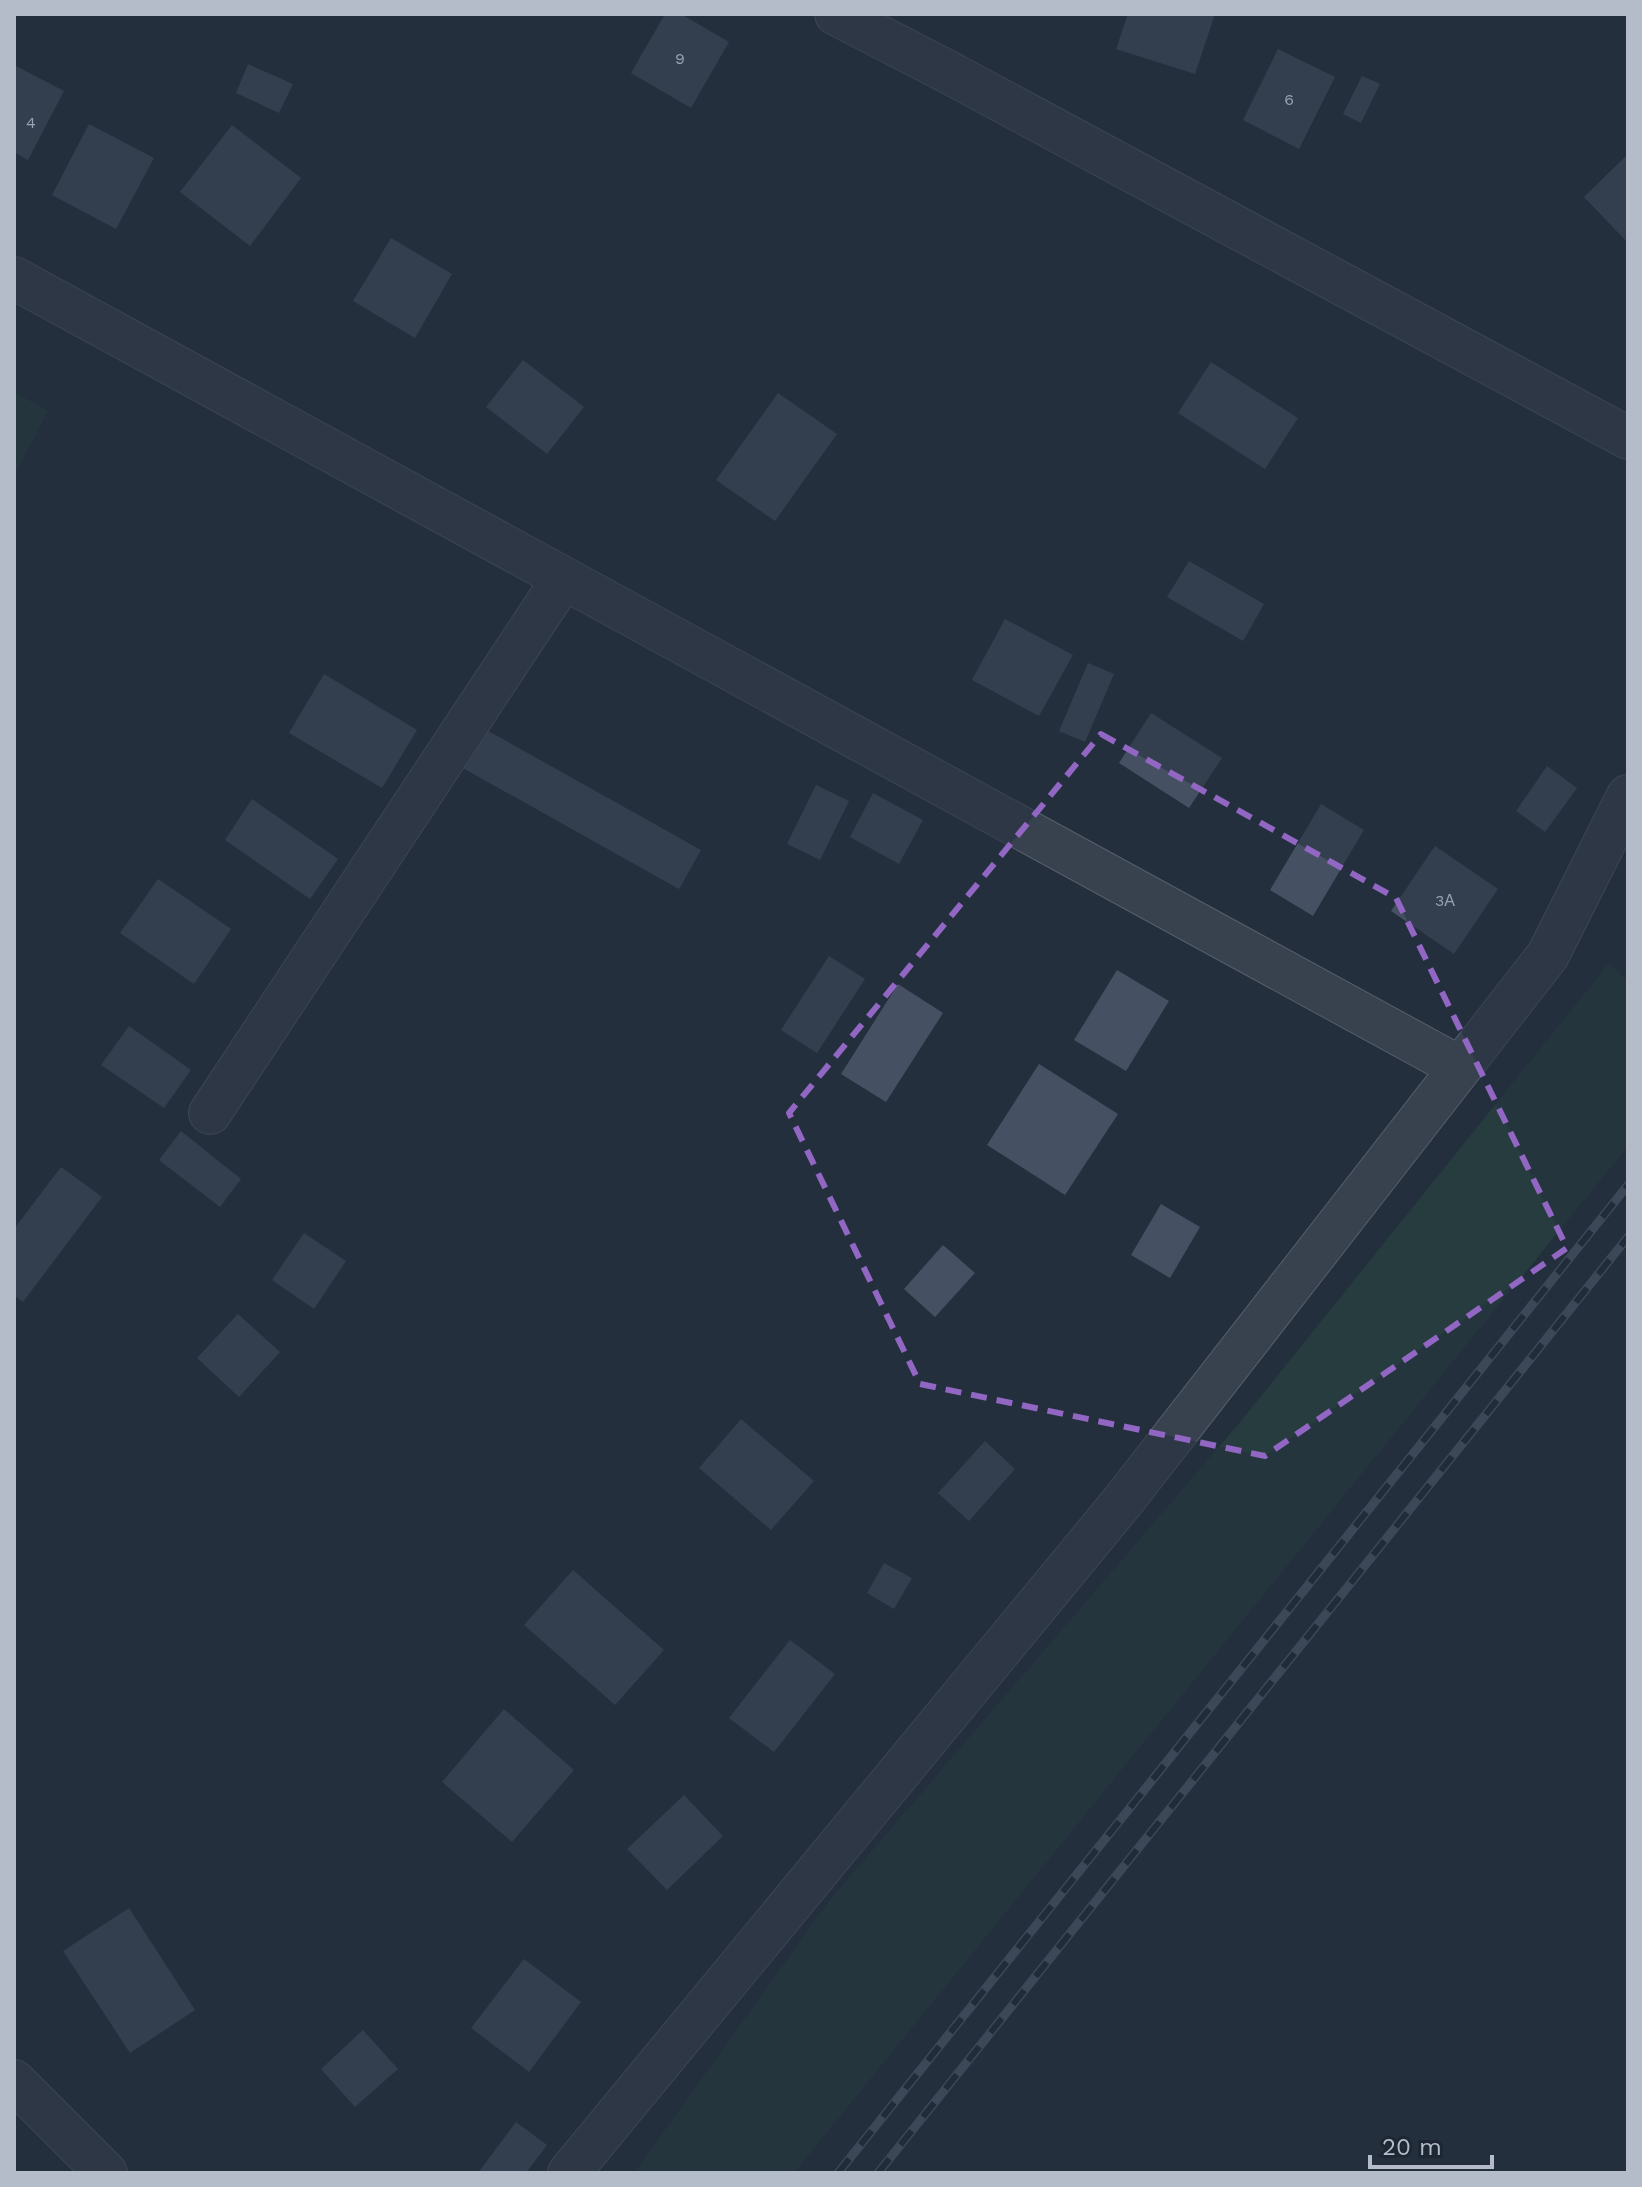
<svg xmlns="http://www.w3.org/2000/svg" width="1642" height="2187" font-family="'Work Sans',sans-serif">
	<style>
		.green { fill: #263c3f }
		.building { fill: #455162 }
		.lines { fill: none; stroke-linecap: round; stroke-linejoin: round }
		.street-casing { stroke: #565f6c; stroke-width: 44 }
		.street { stroke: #38414e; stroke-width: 42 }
		.rail-casing { stroke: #5a6575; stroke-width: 9 }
		.rail { stroke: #1d2633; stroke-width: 6; stroke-dasharray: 18; stroke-linecap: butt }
		.marked { fill: none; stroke: #9266c3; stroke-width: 6; stroke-dasharray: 16 10; stroke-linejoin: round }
		.labels { text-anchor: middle; stroke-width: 6; stroke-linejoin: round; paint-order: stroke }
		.number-label { font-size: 16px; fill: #98a1af }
	</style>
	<rect width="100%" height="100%" fill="#242f3e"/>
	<path class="green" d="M14 392 48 411 14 477Z
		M1609 963 1628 981V1146L794 2173H634L829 1901 1241 1421Z"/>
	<path class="building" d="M665 14H681L729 42 691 108 631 73Z
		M1128 14H1215L1195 74 1116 49Z
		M1278 49 1335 77 1299 149 1243 120Z
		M248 64 293 84 279 113 236 93Z
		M14 65 64 91 28 160 14 152Z
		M1362 76 1380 84 1361 123 1343 114Z
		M89 124 154 158 116 229 52 195Z
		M232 125 301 178 250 246 180 192Z
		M1628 154V243L1584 197Z
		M391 238 452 274 415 338 353 301Z
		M523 360 584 407 547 454 486 407Z
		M1211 362 1298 418 1265 469 1178 413Z
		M778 393 837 434 775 521 716 480Z
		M1189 561 1264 604 1243 641 1167 597Z
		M1005 619 1073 655 1039 716 972 680Z
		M1088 663 1114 674 1085 742 1059 731Z
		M324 674 417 730 382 788 289 733Z
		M1151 713 1222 758 1189 808 1119 763Z
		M483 728 701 850 679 889 461 767Z
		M1547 766 1577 788 1545 832 1516 811Z
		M816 785 849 801 820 860 787 844Z
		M873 793 923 820 899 864 850 837Z
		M252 799 338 859 310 899 225 840Z
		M1321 804 1364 830 1313 916 1270 890Z
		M1435 846 1498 889 1454 954 1391 911Z
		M158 879 231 929 194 984 120 933Z
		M829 956 865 979 817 1053 781 1030Z
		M1117 970 1169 1001 1126 1071 1074 1040Z
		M898 984 943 1013 886 1102 841 1074Z
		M129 1026 191 1070 164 1108 101 1065Z
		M1039 1064 1118 1114 1065 1195 987 1145Z
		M181 1131 241 1179 220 1207 159 1160Z
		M61 1167 102 1197 23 1302 14 1295V1229Z
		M1161 1204 1200 1227 1170 1278 1131 1255Z
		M304 1233 346 1261 314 1309 272 1280Z
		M943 1245 975 1273 935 1317 904 1289Z
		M238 1314 280 1352 239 1397 197 1358Z
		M741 1419 814 1481 771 1530 699 1468Z
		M985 1441 1015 1469 969 1521 938 1493Z
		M884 1563 912 1578 894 1609 867 1593Z
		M573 1570 664 1650 615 1705 524 1625Z
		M790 1640 835 1674 774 1752 729 1718Z
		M504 1709 574 1770 512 1842 442 1782Z
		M684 1795 723 1836 667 1890 627 1849Z
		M129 1908 195 2010 130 2053 63 1951Z
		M524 1959 581 2002 529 2072 471 2028Z
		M363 2030 398 2069 355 2107 321 2069Z
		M516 2122 547 2145 526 2173H478Z"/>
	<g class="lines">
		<defs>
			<path id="street" d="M836 14 950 73 1628 438
				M14 278 1459 1067
				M210 1113 563 579
				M14 2081 106 2173
				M569 2173 1123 1501 1548 955 1628 796"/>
		</defs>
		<use href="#street" class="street-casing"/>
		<use href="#street" class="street"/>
		<defs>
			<path id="rail" d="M838 2173 1628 1185
				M878 2173 1628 1237"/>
		</defs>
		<use href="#rail" class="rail-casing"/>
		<use href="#rail" class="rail"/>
	</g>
	<path d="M0 0H1642V2187H0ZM1101 734 1396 898 1567 1248 1265 1456 920 1384 789 1113Z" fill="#242f3e" fill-opacity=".55" fill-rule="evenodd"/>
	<path class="marked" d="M1101 734 1396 898 1567 1248 1265 1456 920 1384 789 1113Z"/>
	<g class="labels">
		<g class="number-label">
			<text x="680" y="64">9</text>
			<text x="1289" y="105">6</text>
			<text x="31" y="128">4</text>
			<text x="1445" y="906">3А</text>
		</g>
	</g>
	<rect width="1642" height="2187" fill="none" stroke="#b4bcc9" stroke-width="32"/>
	<path d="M1370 2155v12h122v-12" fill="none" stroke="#b4bcc9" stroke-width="4"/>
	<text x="1382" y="2155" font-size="24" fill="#b4bcc9" stroke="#1d2633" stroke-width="6" paint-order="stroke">20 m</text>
</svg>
